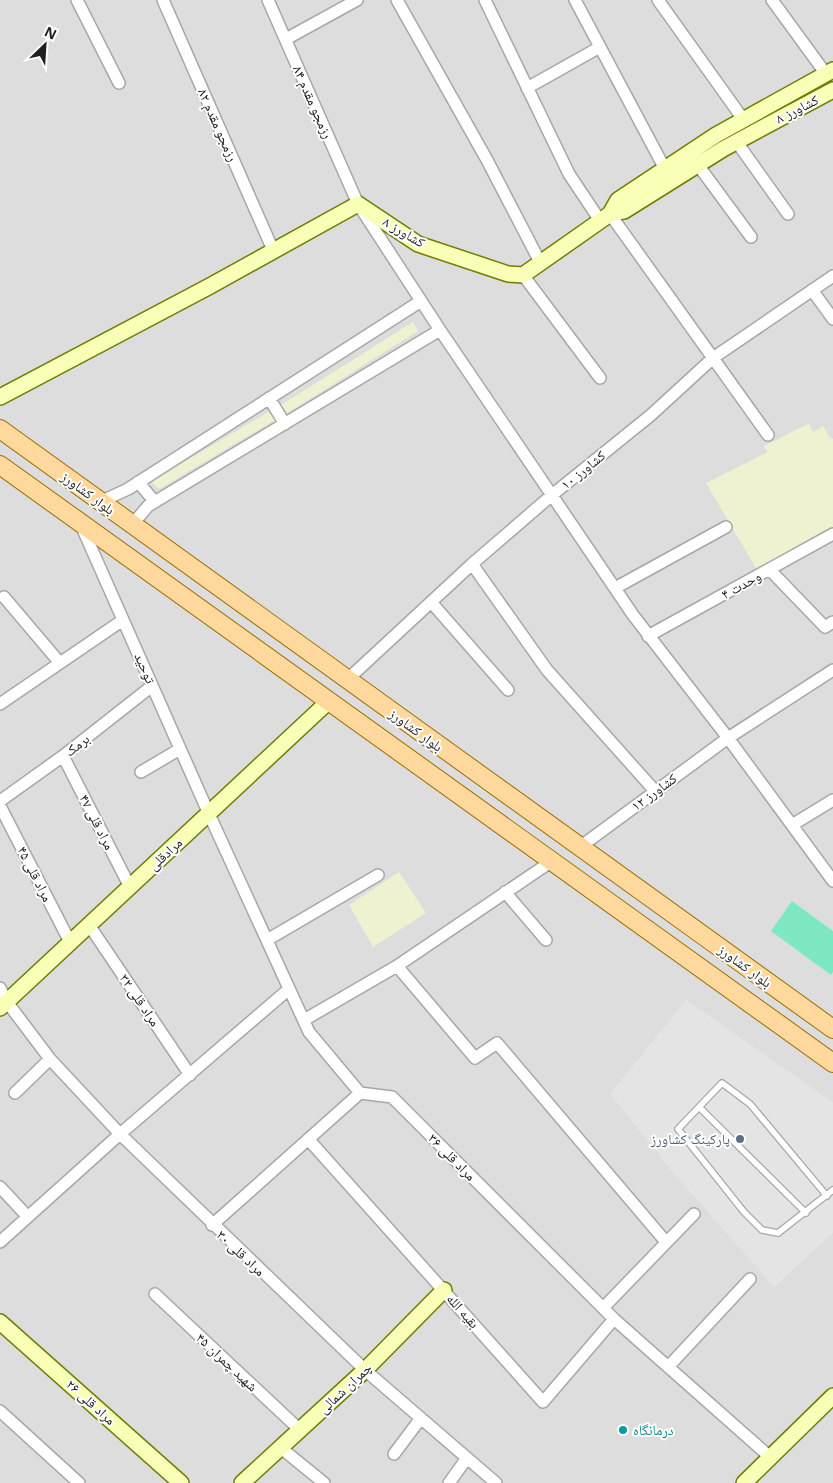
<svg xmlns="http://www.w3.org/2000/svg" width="833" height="1483" font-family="'Noto Sans','Noto Naskh Arabic',sans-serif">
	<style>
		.residential { fill: #dedddd; fill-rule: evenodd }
		.farmland { fill: #eef2d0 }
		.pitch { fill: #7de8c1 }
		.parking { fill: #e4e4e4 }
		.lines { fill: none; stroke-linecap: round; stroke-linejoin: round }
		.lane-casing { stroke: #a7a7a7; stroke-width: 8 }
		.street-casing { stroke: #a7a7a7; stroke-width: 14 }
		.secondary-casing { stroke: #6d7e00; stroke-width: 18 }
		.primary-casing { stroke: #9c6d00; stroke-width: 20 }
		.lane { stroke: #fff; stroke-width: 5.5 }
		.street { stroke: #fff; stroke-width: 11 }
		.secondary { stroke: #f9ffb6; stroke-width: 15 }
		.primary { stroke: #ffd89d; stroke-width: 18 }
		.service-dot { fill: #5c6f8a; stroke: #fff; stroke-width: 2 }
		.culture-dot { fill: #0f9aa8; stroke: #fff; stroke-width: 2 }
		.labels { text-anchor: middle; stroke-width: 4; stroke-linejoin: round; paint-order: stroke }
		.street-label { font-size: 14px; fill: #202020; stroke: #fff }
		.service-label { font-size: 14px; fill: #4e5e75; stroke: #fff; text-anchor: end }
		.culture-label { font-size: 14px; fill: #0d838f; stroke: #fff; text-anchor: start }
	</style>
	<rect width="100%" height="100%" fill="#f1eee6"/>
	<path class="residential" d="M0 0H833V439L813 432 809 424 764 447 768 452 757 569 833 527V931L792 901 831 975 833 972V1103L686 1000 774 1287 833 1232V1483H0ZM413 323 418 331 151 482 294 397Z"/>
	<path class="farmland" d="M413 322 418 331 297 407 159 489 151 482 294 397Z
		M808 424 813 432 823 426 831 440 833 439V527L757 570 706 483 768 452 764 446Z
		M399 872 426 913 373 947 349 905Z"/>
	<path class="pitch" d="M792 901 833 931V972L831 975 771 931Z"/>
	<path class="parking" d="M686 1000 833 1103V1232L774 1287 675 1175 610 1094Z"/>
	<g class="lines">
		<defs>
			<path id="lane" d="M699 1107 806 1213
				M827 1196 750 1104 722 1083 678 1129 744 1212 762 1230 778 1233 833 1190"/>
			<path id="street" d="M77 0 119 83
				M163 0 273 250
				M268 0 358 204 440 330 633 615 728 738 833 881
				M397 0 487 160 540 262
				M485 0 569 174 601 222
				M575 0 665 169
				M658 0 743 119
				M772 0 826 74
				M286 39 357 0
				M527 88 600 47
				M736 141 788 214
				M698 165 751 237
				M610 214 768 435
				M523 275 600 378
				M812 290 833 319
				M269 398 285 424
				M138 482 155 502
				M100 502 128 489 421 301
				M81 525 209 814 309 1032 360 1093 392 1097 614 1319 770 1457
				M132 525 148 506 440 330
				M472 564 547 670 655 791
				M769 569 825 627 833 622
				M615 588 726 527
				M4 597 60 663
				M431 602 508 690
				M648 636 833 534
				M347 680 472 564 552 495 651 415 713 358 833 276
				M0 704 123 620
				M63 756 130 887
				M141 772 180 749
				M0 801 63 756 152 686
				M0 806 70 942
				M792 825 833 800
				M580 847 728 738 833 670
				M505 892 546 940
				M89 925 190 1075
				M267 940 378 875
				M397 966 475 1058 497 1043 666 1242
				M0 988 7 1002 50 1059 120 1134 365 1370 496 1483
				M304 1020 397 966 552 861
				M15 1093 50 1059
				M309 1140 543 1402 614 1319
				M0 1187 28 1217
				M212 1225 360 1093
				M0 1242 120 1134 289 989
				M155 1294 300 1430
				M603 1308 694 1214
				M668 1367 750 1279
				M0 1411 79 1483
				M281 1448 324 1483
				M394 1454 421 1418
				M449 1483 467 1458"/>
			<path id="secondary" d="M610 214 618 200 716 135 833 70
				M0 397 210 286 358 204 418 244 508 274 523 275 610 214 624 211 723 149 833 90
				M0 1008 329 701
				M0 1322 181 1483
				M242 1483 365 1370 444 1290
				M744 1483 833 1396"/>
			<path id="primary" d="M0 429 833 1029
				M0 465 833 1063"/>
		</defs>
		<use href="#lane" class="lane-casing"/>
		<use href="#street" class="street-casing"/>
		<use href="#secondary" class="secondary-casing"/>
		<use href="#primary" class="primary-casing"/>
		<use href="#lane" class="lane"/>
		<use href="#street" class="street"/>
		<use href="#secondary" class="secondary"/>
		<use href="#primary" class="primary"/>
	</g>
	<circle class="service-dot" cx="740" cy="1139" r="5"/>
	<circle class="culture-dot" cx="623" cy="1430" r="5"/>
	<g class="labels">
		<g class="street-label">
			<text transform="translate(313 102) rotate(66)" y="5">رزمجو مقدم ۸۴</text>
			<text transform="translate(797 109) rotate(-27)" y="5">کشاورز ۸</text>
			<text transform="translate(218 125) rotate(66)" y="5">رزمجو مقدم ۸۲</text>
			<text transform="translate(404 232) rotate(31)" y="5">کشاورز ۸</text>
			<text transform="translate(583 470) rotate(-39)" y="5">کشاورز ۱۰</text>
			<text transform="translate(88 493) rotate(36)" y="5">بلوار کشاورز</text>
			<text transform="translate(741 585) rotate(-29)" y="5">وحدت ۴</text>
			<text transform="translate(145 668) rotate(66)" y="5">توحید</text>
			<text transform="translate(416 730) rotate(36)" y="5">بلوار کشاورز</text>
			<text transform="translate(77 745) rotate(-38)" y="5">برمک</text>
			<text transform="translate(654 792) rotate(-36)" y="5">کشاورز ۱۲</text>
			<text transform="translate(97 822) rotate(63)" y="5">مراد قلی ۴۷</text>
			<text transform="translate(165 854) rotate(-43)" y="5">مرادقلی</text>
			<text transform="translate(35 874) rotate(63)" y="5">مراد قلی ۴۵</text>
			<text transform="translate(745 966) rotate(36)" y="5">بلوار کشاورز</text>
			<text transform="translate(140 1000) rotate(56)" y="5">مراد قلی ۳۲</text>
			<text transform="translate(452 1157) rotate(45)" y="5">مراد قلی ۳۶</text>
			<text transform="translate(241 1253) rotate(43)" y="5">مراد قلی ۳۰</text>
			<text transform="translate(463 1311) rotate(48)" y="5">بقیه الله</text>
			<text transform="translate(227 1362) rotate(43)" y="5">شهید چمران ۴۵</text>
			<text transform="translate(345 1388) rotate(-43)" y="5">چمران شمالی</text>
			<text transform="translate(91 1402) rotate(42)" y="5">مراد قلی ۲۶</text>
		</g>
		<g class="service-label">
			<text x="730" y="1144">پارکینگ کشاورز</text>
		</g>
		<g class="culture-label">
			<text x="633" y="1435">درمانگاه</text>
		</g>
	</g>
	<g transform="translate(45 45) rotate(25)" stroke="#ffffff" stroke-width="4" paint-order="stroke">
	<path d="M0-4L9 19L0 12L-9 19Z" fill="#202020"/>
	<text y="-8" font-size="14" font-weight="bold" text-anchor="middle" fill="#202020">N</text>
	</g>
</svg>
